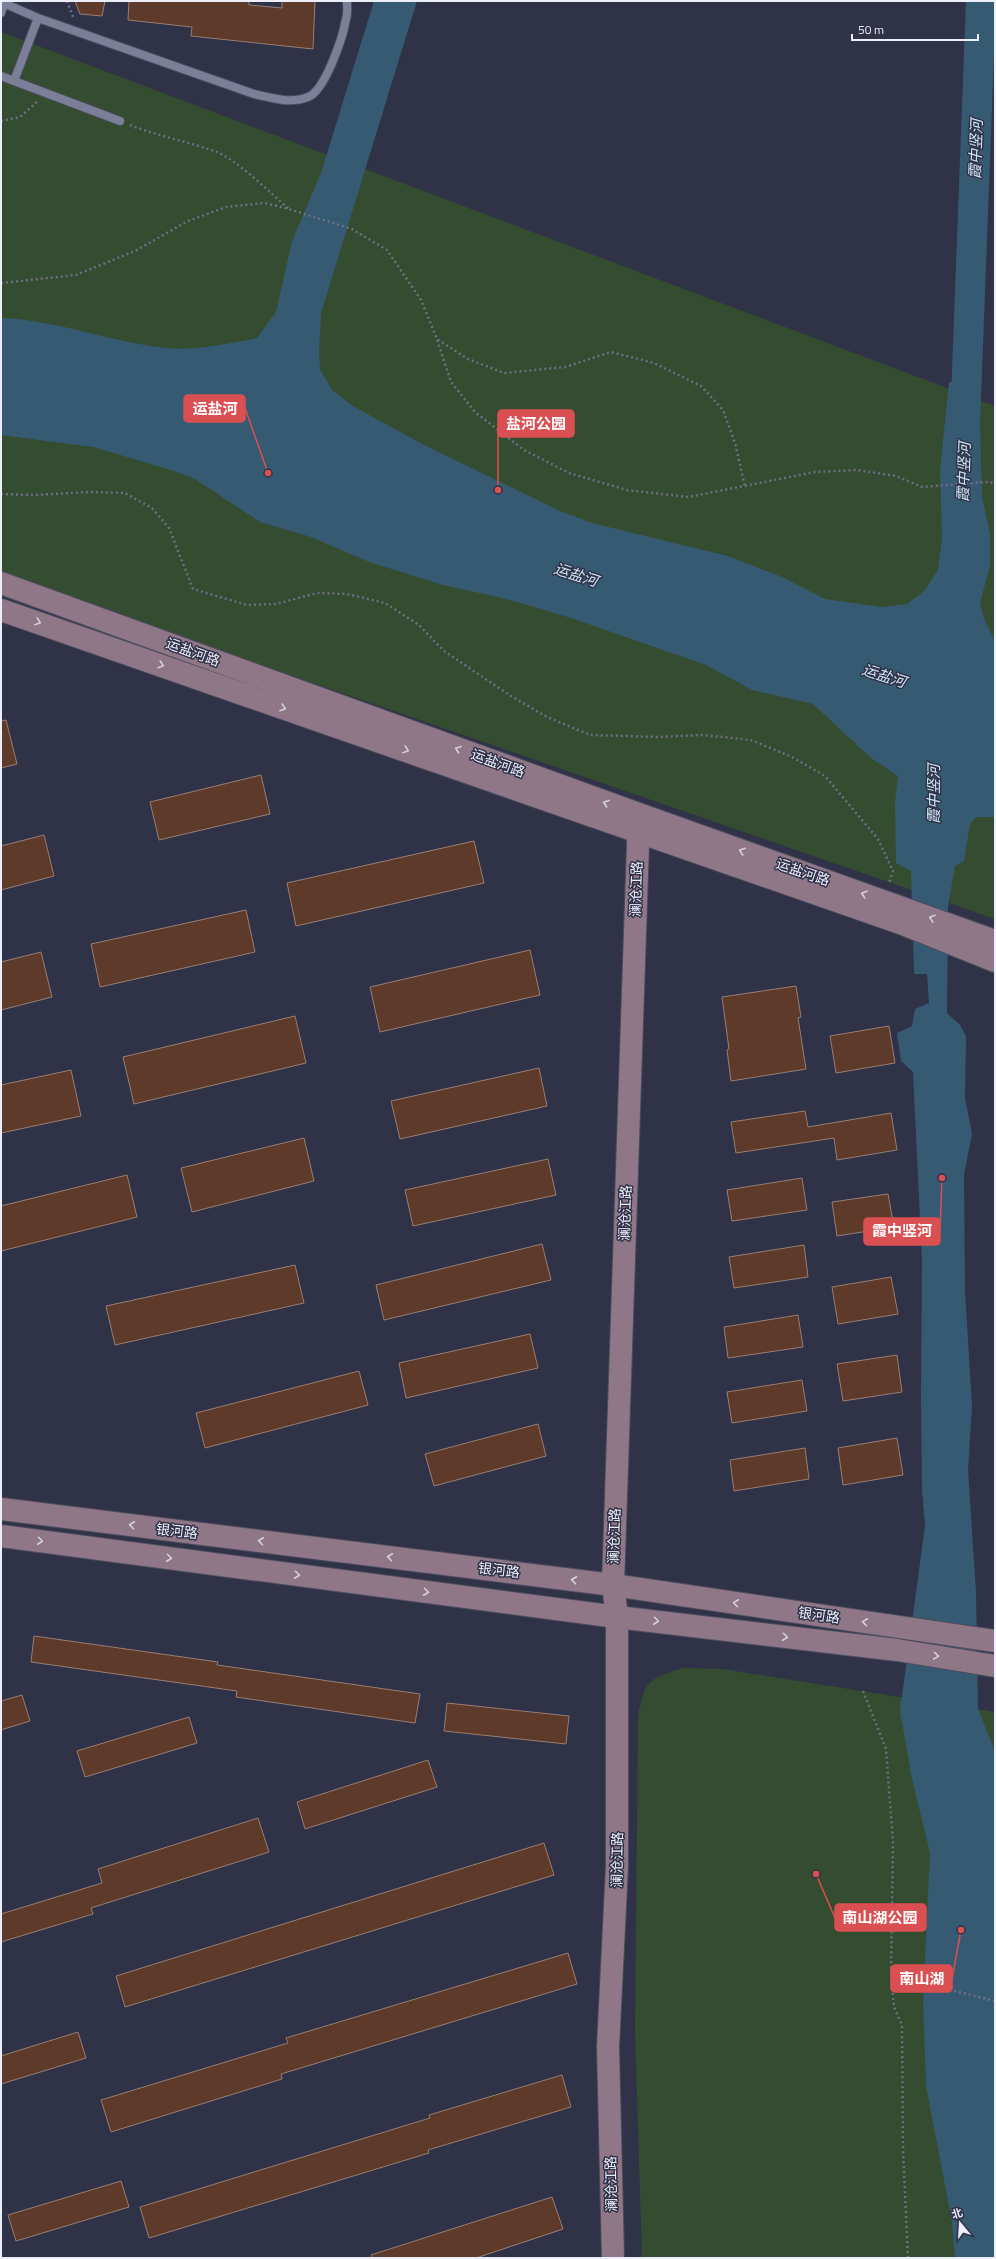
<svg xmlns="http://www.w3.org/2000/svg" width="996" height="2259" font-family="'Titillium Web','Noto Sans SC',sans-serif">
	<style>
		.green { fill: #344c2f }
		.water { fill: #375a73 }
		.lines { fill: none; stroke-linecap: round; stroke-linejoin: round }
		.river { stroke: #375a73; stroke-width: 30 }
		.building { fill: #5d3a29; stroke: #997e72 }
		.lane-casing { stroke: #4b4d5f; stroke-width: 10 }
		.secondary-casing { stroke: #4b4d5f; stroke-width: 24 }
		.path { stroke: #6d6f82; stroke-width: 2.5; stroke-dasharray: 2 3; stroke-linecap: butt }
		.lane { stroke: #7c7f98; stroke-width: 8 }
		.secondary { stroke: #907787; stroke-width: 22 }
		.oneway { stroke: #d5d0df }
		.labels { text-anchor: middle; stroke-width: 3; stroke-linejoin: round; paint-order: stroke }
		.street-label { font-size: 14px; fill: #eceefc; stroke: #303248 }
		.water-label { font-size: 15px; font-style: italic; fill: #cde5f6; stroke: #303248 }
		.leader { fill: none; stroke: #da5052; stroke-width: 1.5 }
		.callout-dot { fill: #da5052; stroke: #303248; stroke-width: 1.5 }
		.callout { fill: #da5052; stroke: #da5052; stroke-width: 1.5 }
		.callout-label { font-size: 15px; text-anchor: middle; font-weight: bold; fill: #fff }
	</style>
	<rect width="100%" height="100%" fill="#303248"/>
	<path class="green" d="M1 32 995 406V919L1 575Z
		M683 1668 723 1669 995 1712V2258H642L635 2030 638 1717C644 1680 649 1679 683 1668Z"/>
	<path class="water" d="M374 1H417L321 313 319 351 320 370 333 391 353 406 424 445 560 511 592 523 728 556 782 577 825 599 882 607 907 604 924 591 938 570 942 537 940 471 949 382 979 384 982 497 990 533V566L980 603 984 619 995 641V817H976L970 824 964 861 955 866 948 906 947 1013 960 1025 966 1036 965 1098 972 1134 964 1175 965 1291 972 1407 968 1470 976 1592 978 1709 995 1751V2258H955L952 2222 926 2086 923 2002 930 1853 912 1779 900 1711 925 1526 922 1489 921 1398 922 1260 913 1072 901 1061 897 1033 912 1026 915 1009 929 1003 927 974H914L911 871 896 863 895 802 898 776 871 758 813 704 752 690 706 665 571 618 507 599 443 585 369 562 311 537 260 522 195 479 171 470 93 447 1 435V318C57 320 110 342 166 348 191 351 232 343 257 338L276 312 292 241 321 173Z"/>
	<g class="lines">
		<path class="river" d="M965 424 981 1"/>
	</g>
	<path class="building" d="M75 1H105L102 16 80 14Z
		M129 1H249V5L282 8V1H315L313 49 191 36 192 27 128 20Z
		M6 720 17 764 1 768V721Z
		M261 775 270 814 159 840 150 802Z
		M44 835 54 876 1 890V846Z
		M474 841 484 883 296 926 287 883Z
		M246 910 255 952 100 987 91 944Z
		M530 950 540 995 380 1032 370 987Z
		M41 952 52 997 1 1010V962Z
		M796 986 801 1017 798 1018 806 1069 731 1081 727 1050 729 1049 722 997Z
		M295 1016 306 1063 134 1104 123 1057Z
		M889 1026 895 1063 836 1073 830 1036Z
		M539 1068 547 1106 400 1139 391 1101Z
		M71 1070 81 1116 1 1133V1085Z
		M805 1111 808 1127 891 1113 897 1150 837 1160 834 1138 736 1153 731 1122Z
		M304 1138 314 1181 192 1212 181 1168Z
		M548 1159 556 1195 413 1226 405 1190Z
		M127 1175 137 1217 1 1251V1206Z
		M802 1178 807 1210 732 1221 727 1190Z
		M888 1194 894 1227 837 1236 832 1202Z
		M542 1244 551 1280 384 1320 376 1285Z
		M804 1245 808 1277 734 1288 729 1257Z
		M295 1265 304 1303 115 1345 106 1306Z
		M891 1277 898 1314 838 1324 832 1287Z
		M798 1315 803 1347 728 1358 724 1327Z
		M530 1334 538 1368 406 1398 399 1363Z
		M897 1355 902 1392 843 1401 837 1364Z
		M359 1371 368 1405 205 1448 196 1413Z
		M802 1380 807 1411 732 1423 727 1392Z
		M538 1424 546 1456 434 1486 425 1454Z
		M897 1438 903 1475 843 1485 838 1448Z
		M805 1448 809 1479 734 1491 730 1460Z
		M34 1636 218 1662 217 1665 420 1694 415 1723 236 1697 237 1691 31 1662Z
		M22 1695 30 1721 1 1730V1701Z
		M447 1703 569 1716 566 1744 444 1731Z
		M189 1717 197 1743 85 1777 77 1751Z
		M428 1760 437 1787 305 1829 297 1802Z
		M258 1818 269 1852 91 1908 93 1914 1 1942V1914L102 1883 98 1869Z
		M544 1843 554 1875 125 2007 116 1976Z
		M568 1953 577 1984 281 2074 282 2079 111 2132 101 2100 288 2043 286 2038Z
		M78 2032 86 2058 1 2084V2056Z
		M562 2075 571 2107 428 2150 429 2153 149 2238 140 2207 430 2118 429 2115Z
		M121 2181 129 2207 16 2241 8 2215Z
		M552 2197 563 2229 476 2258H372L371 2255Z"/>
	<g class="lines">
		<defs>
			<path id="lane" d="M1 2 38 18 254 94C271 98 291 104 308 97 325 91 343 37 346 19 348 14 347 7 347 1
				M1 13 4 4
				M1 76 120 121
				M14 81 38 18"/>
			<path id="secondary" d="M1 583 639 814 995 941
				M1 610 903 924 995 961
				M1 1509 613 1585 995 1641
				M1 1536 617 1617 897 1650 995 1666
				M613 2258 608 2047 617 1866V1617L613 1585 639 814"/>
		</defs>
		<use href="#lane" class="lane-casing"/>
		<use href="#secondary" class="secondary-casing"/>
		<path class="path" d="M67 1 73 17
			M1 121 20 117 37 102
			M130 125C157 136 187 141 214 151 237 159 270 193 289 209
			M1 283 76 275 135 251 188 221 226 207 265 203 289 209 352 229 387 250 421 300 437 339 468 359 504 373 565 367 611 352 654 363 701 386 723 410 735 443 745 487
			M437 340 451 382 475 412 524 450 569 473 627 490 688 497 815 472 857 470 896 476 922 487 985 482 995 483
			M1 494 32 495 90 492 125 493 152 508 169 528 193 589 247 605 276 604 317 593 347 594 385 603 419 625 444 651 511 696 547 717 590 735 658 737 703 735 751 740 792 757 825 776 878 839 893 871 889 883
			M863 1691 886 1749 893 1842 891 1975
			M908 2258 903 2150 902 2025 894 2007 891 1975 995 2001"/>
		<use href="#lane" class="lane"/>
		<use href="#secondary" class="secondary"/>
	</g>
	<defs><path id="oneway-chevron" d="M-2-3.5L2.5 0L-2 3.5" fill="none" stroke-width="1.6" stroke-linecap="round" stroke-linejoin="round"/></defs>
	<g class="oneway">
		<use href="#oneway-chevron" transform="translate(38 622) rotate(19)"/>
		<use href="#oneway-chevron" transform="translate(161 665) rotate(19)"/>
		<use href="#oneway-chevron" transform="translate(283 708) rotate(19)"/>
		<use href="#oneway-chevron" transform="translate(458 749) rotate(-160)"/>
		<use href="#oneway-chevron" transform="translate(406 750) rotate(19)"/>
		<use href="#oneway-chevron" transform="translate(606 803) rotate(-160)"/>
		<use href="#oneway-chevron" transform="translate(742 851) rotate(-161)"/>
		<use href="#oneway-chevron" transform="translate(864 894) rotate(-161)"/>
		<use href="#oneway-chevron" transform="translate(932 918) rotate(-161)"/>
		<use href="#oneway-chevron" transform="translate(132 1525) rotate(-173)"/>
		<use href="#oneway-chevron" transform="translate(40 1541) rotate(7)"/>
		<use href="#oneway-chevron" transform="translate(261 1541) rotate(-173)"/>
		<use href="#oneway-chevron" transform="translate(390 1557) rotate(-173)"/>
		<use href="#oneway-chevron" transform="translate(169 1558) rotate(7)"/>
		<use href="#oneway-chevron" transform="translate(297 1575) rotate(7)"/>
		<use href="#oneway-chevron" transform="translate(574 1580) rotate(-173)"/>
		<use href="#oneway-chevron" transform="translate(426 1592) rotate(7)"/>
		<use href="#oneway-chevron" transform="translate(736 1603) rotate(-172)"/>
		<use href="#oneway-chevron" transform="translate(656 1621) rotate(7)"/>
		<use href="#oneway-chevron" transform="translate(865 1622) rotate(-172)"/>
		<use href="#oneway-chevron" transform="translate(785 1637) rotate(7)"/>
		<use href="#oneway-chevron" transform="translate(936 1656) rotate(9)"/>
	</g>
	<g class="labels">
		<g class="street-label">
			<text transform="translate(193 652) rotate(20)" y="5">运盐河路</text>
			<text transform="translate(498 763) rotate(20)" y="5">运盐河路</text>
			<text transform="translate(803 872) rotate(19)" y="5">运盐河路</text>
			<text transform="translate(636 889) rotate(-88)" y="5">澜沧江路</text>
			<text transform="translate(625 1213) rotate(-88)" y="5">澜沧江路</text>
			<text transform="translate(177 1531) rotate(7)" y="5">银河路</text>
			<text transform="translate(614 1536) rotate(-88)" y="5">澜沧江路</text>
			<text transform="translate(499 1570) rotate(7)" y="5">银河路</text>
			<text transform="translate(819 1615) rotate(8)" y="5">银河路</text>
			<text transform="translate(617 1860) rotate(-89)" y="5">澜沧江路</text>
			<text transform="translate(611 2184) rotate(-91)" y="5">澜沧江路</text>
		</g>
		<g class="water-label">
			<text transform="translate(976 149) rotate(-88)" y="5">霞中竖河</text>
			<text transform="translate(964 472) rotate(-88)" y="5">霞中竖河</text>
			<text transform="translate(576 575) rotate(18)" y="5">运盐河</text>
			<text transform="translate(884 676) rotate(18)" y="5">运盐河</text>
			<text transform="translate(934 794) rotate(-90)" y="5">霞中竖河</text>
		</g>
	</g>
	<path class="leader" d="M268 473L245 408M498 490L498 423M942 1178L940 1231M816 1874L835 1918M961 1930L952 1979"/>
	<g class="callout-dot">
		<circle cx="268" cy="473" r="4"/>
		<circle cx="498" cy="490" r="4"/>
		<circle cx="942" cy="1178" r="4"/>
		<circle cx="816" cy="1874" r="4"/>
		<circle cx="961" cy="1930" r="4"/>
	</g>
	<g class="callout">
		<rect x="184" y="395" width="61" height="27" rx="4"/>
		<rect x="498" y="410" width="76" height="27" rx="4"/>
		<rect x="864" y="1218" width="76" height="27" rx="4"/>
		<rect x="835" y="1904" width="91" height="27" rx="4"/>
		<rect x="891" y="1965" width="61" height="27" rx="4"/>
	</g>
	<g class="callout-label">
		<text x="215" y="414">运盐河</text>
		<text x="536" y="429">盐河公园</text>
		<text x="902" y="1236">霞中竖河</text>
		<text x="880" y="1923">南山湖公园</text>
		<text x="922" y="1984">南山湖</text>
	</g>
	<rect width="996" height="2259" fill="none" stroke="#eceefc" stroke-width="4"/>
	<g transform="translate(960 2223) rotate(342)" stroke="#303248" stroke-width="3" paint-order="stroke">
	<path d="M0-3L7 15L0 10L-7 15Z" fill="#eceefc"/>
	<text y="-6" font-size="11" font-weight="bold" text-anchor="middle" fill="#eceefc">北</text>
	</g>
	<path d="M852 34v6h126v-6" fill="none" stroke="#eceefc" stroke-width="2"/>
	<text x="858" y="34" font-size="12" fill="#eceefc" stroke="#303248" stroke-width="3" paint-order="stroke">50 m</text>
</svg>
